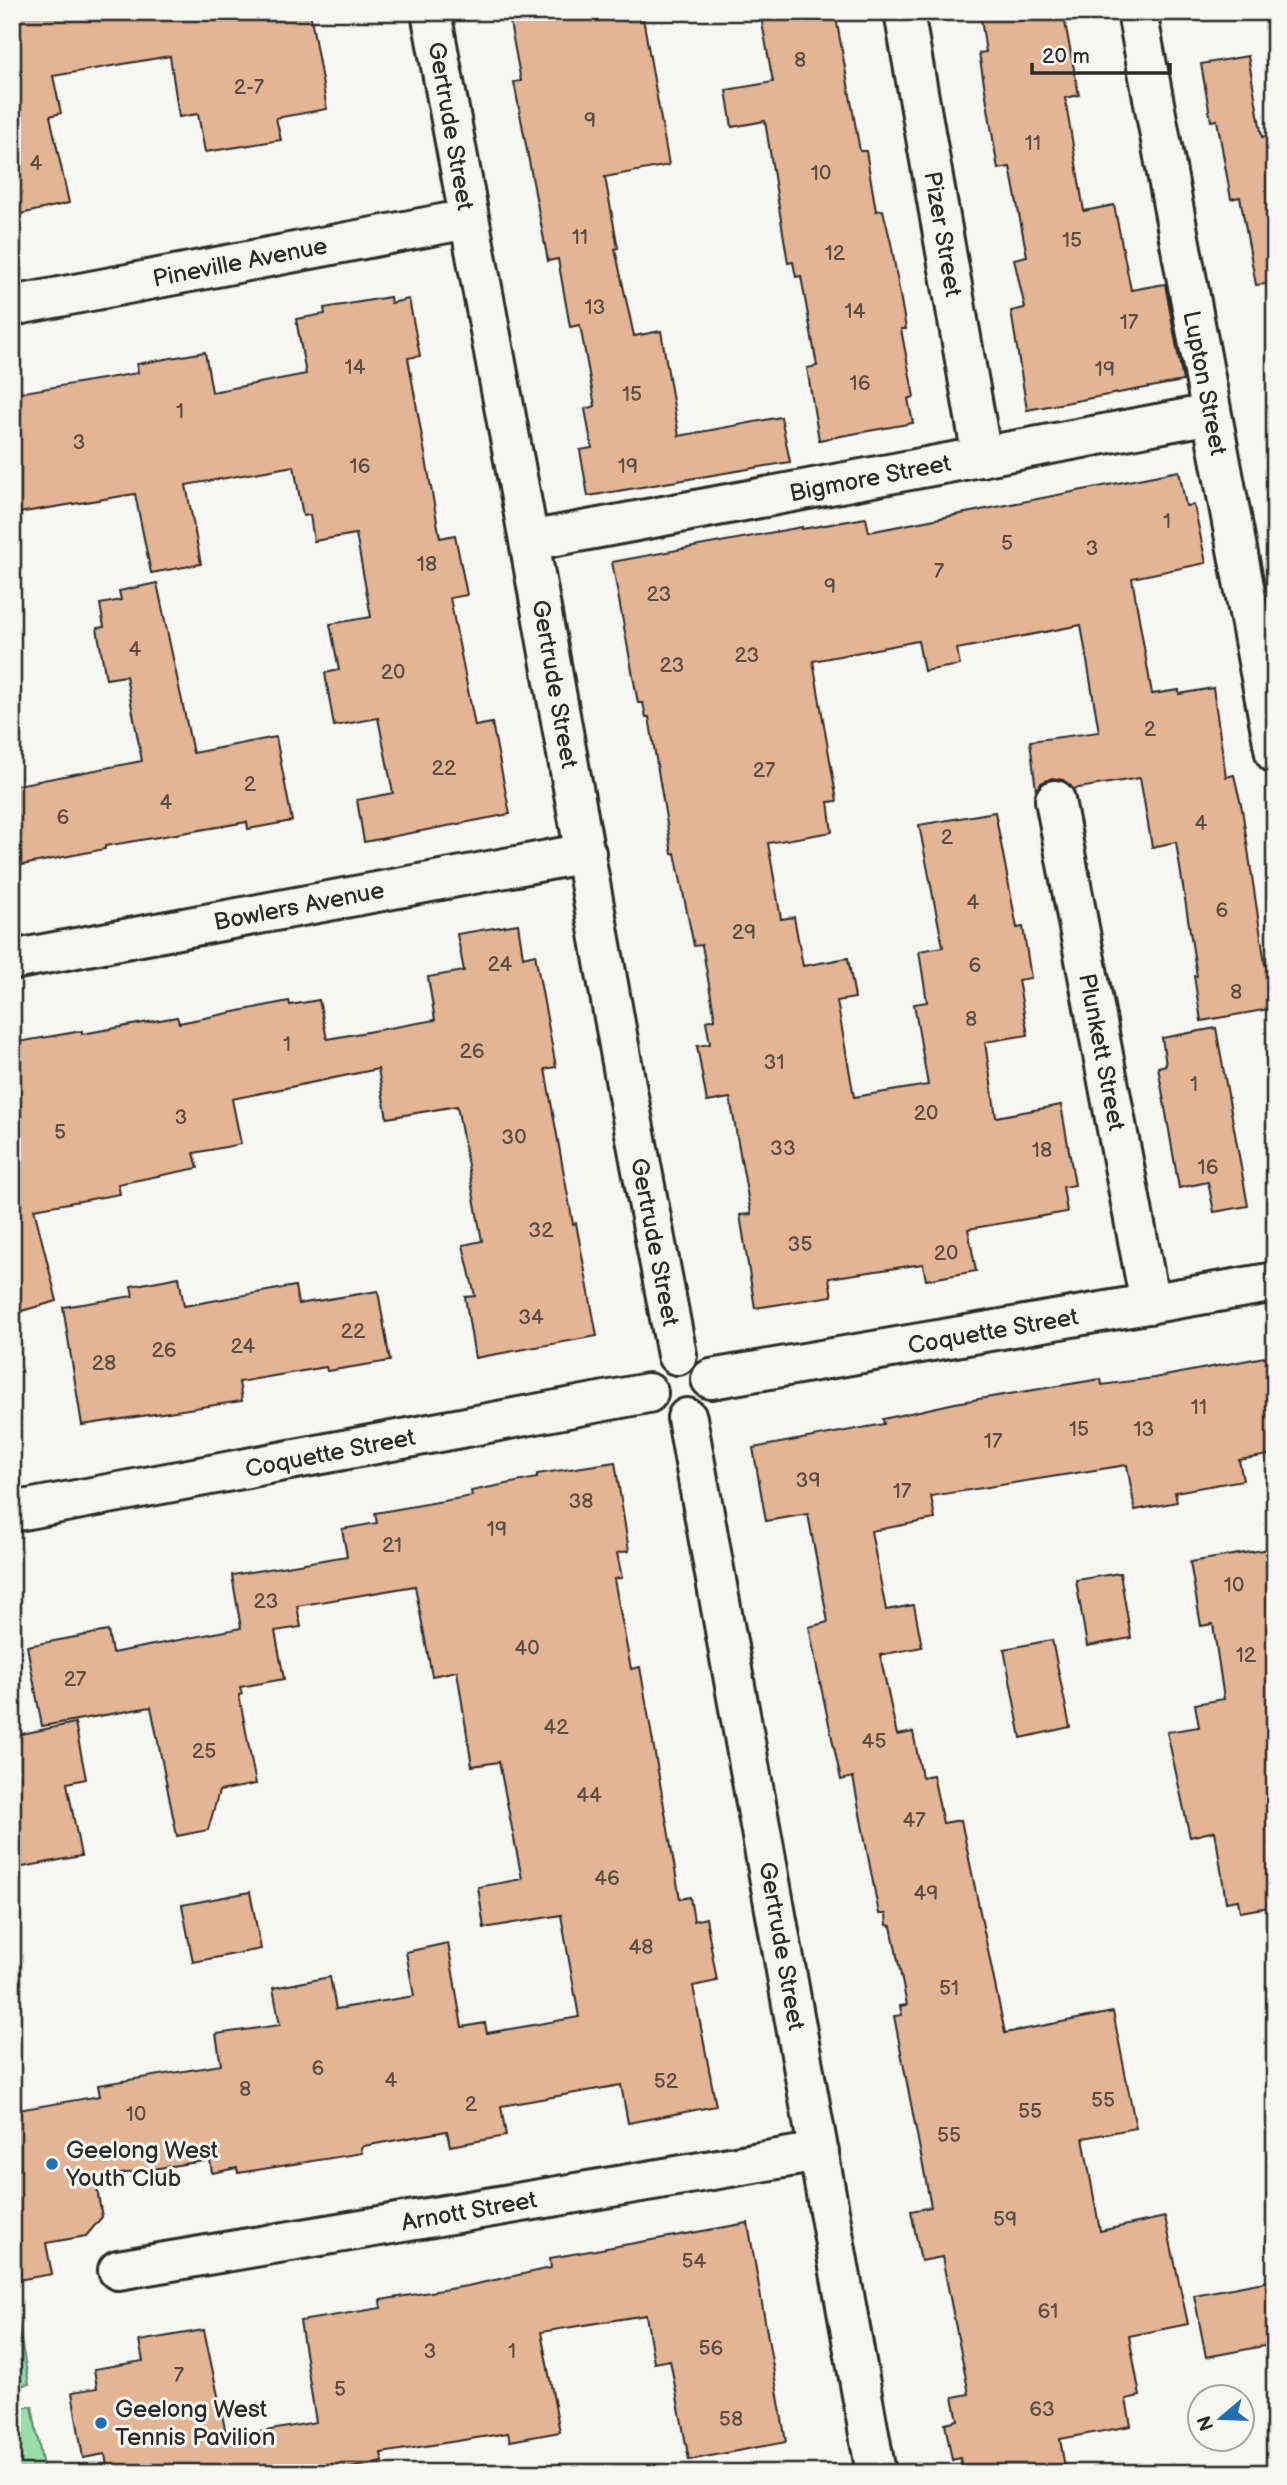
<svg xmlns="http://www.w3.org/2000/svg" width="1287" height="2485" font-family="'Balsamiq Sans',sans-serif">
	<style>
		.green { fill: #97deac; stroke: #61846c; stroke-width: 2 }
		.building { fill: #e4b594; stroke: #2b2b2b; stroke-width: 2 }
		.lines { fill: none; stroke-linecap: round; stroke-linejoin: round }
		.street-casing { stroke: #2b2b2b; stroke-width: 44 }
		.street { stroke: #f6f6f2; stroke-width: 38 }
		.poi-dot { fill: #1f6fb2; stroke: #f6f6f2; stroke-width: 2.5 }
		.labels { text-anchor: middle; stroke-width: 6; stroke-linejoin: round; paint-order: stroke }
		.number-label { font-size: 21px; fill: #594e45 }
		.street-label { font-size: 24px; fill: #2b2b2b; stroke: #f6f6f2 }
		.poi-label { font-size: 24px; fill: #2b2b2b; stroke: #f6f6f2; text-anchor: start }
	</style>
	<rect width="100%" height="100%" fill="#f6f6f2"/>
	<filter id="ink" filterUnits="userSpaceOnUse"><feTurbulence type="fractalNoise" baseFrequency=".0143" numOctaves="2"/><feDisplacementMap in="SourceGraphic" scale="14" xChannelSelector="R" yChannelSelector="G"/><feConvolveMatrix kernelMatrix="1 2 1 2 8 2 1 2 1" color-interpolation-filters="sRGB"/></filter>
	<g filter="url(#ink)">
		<path class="green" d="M12 2313H16L29 2384 12 2387Z
			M32 2406 44 2473H12V2410Z"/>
		<path class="building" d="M40 12H310L327 109 276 118 281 140 205 152 198 114 179 117 170 56 53 76 61 113 50 116 69 203 12 216V17Z
			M508 12H642L669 165 605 177 618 248 615 249 634 336 661 331 679 436 781 417 790 462 588 496 580 450 592 448 585 409 595 406 580 325 570 327 558 259 548 261 514 82 521 81Z
			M760 12H835L860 151H866L876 211 883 210 891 243 906 329H901L914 397 908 399 913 423 819 440 807 368 817 366 801 276 796 277 793 262 788 263 765 121 732 127 726 90 773 82Z
			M980 12H1063L1079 95 1065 98 1084 211 1114 205 1131 290 1165 284 1183 381 1027 410 1011 311 1025 308 1014 259 1027 256 1010 167 998 169 979 53 986 52Z
			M1248 56 1262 137 1275 134V283L1256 285 1240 197 1231 199 1217 120 1211 121 1201 64Z
			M390 297 391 303 409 299 420 356 408 358 440 538 455 535 467 595 450 598 475 726 492 723 510 814 364 842 357 800 393 793 378 718 334 726 325 673 339 670 330 624 371 617 356 534 314 541 310 515 303 516 294 466 186 485 201 564 151 573 135 494 12 514V394L138 373 137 364 205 352 212 392 306 374 296 319 325 314 324 308Z
			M1179 471 1186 506 1194 505 1206 563 1132 578 1152 694 1179 690V694L1213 688 1226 777 1234 775 1242 809 1265 964 1275 962V1008L1201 1021 1194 976H1197L1176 842 1152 847 1140 778 1073 789 1063 780 1052 778 1041 783 1036 790 1030 741 1099 732 1081 625 957 649 960 665 924 671 918 641 813 661 837 801 828 802 832 832 768 843 781 919 794 917 803 966 848 958 855 998 837 1001 854 1097 928 1085 914 1004 927 1002 919 951 943 947 919 825 995 812 1017 928 1023 927 1031 978 1018 980 1028 1035 985 1042 996 1117 1061 1105 1075 1185 1063 1187 1067 1212 968 1229 976 1271 926 1280 923 1264 829 1278 832 1296 755 1308 740 1215 751 1214 730 1098 707 1102 697 1046 710 1044 706 1021 715 1019 702 945 694 946 675 853 672 854 649 717H646L643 703H638L612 562 802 527V529L866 518 869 532Z
			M157 583 193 753 276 737 292 821 248 829 247 822 105 846V849L12 867V786L142 761 126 676 106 679 97 628 104 627 100 604 121 600 119 591Z
			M518 924 523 957 535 954 556 1067 545 1069 573 1224 576 1223 597 1336 475 1358 465 1297 475 1296 463 1245 482 1241 457 1106 387 1118 378 1069 232 1099 241 1144 194 1153 198 1168 118 1184 120 1194 34 1209 57 1301 18 1312 12 1289V1177L19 1176 16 1158H12V1043L82 1031V1034L177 1017 179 1023 289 1001 290 1005 319 1000 327 1039 435 1020 428 977 464 971 457 934Z
			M1216 1028 1248 1206 1214 1212 1208 1182 1179 1188 1158 1067 1166 1065 1162 1038Z
			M179 1277 184 1306 295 1286 298 1304 378 1291 390 1361 327 1371 326 1367 239 1382 242 1401 82 1425 63 1307 133 1296 131 1286Z
			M1275 1355V1454L1239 1460 1243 1480 1175 1492 1177 1502 1135 1510 1127 1465 931 1496 935 1519 871 1531 886 1610 914 1605 922 1647 880 1655 897 1735 913 1732 922 1777 933 1775 943 1823 961 1820 1005 2033 1113 2012 1136 2128 1083 2138 1100 2231 1165 2217 1188 2324 1129 2336 1140 2396 1126 2399 1131 2426 1060 2439 1066 2473H963L960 2458 952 2460 945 2423 958 2420 953 2397 969 2394 942 2257 921 2261 911 2211 931 2207 894 2016 902 2015 900 2006 907 2005 891 1926 887 1925 886 1914H879L853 1777 841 1780 817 1668 809 1627 828 1622 808 1514 766 1521 753 1448 884 1424 883 1419 955 1403 1101 1379 1102 1385 1154 1378Z
			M615 1462 629 1551 617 1553 622 1578 614 1579 631 1669 640 1667 680 1899 690 1897 694 1921 706 1918 717 1981 693 1986 716 2106 628 2123 621 2085 501 2106 506 2136 450 2146 447 2131 364 2146 361 2148 362 2153 238 2173 237 2168 212 2173 210 2160 95 2178 102 2217 86 2236 46 2243 52 2274 12 2281V2111L100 2096 98 2085 221 2065 216 2034 280 2025 273 1988 330 1977 336 2009 414 1996 406 1952 448 1943 462 2027 485 2023 487 2033 579 2017 561 1915 484 1928 478 1887 522 1879 499 1762 472 1766 457 1671 432 1676 415 1586 297 1606 301 1627 275 1631 284 1679 240 1687 242 1694 239 1695 256 1784 219 1791 208 1830 177 1836 151 1707 42 1726 27 1646 108 1631 112 1653 241 1628 232 1575 347 1556 342 1529 377 1523 375 1513 472 1496 471 1491 537 1478V1474Z
			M1275 1548V1906L1240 1912 1238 1900 1226 1902 1215 1831 1190 1837 1167 1732 1199 1727 1195 1704 1224 1699 1213 1624 1201 1626 1190 1562Z
			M1120 1573 1131 1638 1087 1646 1076 1580Z
			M1052 1640 1070 1727 1021 1738 1004 1649Z
			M75 1723 86 1779 67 1783 81 1856 12 1869V1736Z
			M250 1892 261 1949 193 1962 182 1905Z
			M748 2223 786 2442 689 2460 670 2360 654 2363 646 2315 541 2332 560 2432 510 2441 508 2433 381 2453 383 2462 323 2473H108L105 2454 83 2458 72 2392 97 2388 94 2369 143 2361 139 2341 204 2330 227 2438 316 2422 300 2321 381 2308 380 2300 467 2286 551 2268 550 2258Z
			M1275 2280V2344L1206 2357 1194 2295Z"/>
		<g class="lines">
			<defs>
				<path id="street" d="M431 12 529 541 628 1096 677 1355
					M904 12 982 457
					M1137 12 1275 753
					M12 306 468 219
					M529 541 1211 414
					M1055 800 1150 1304
					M12 960 586 853
					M711 1379 1275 1282
					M687 1418 876 2473
					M12 1512 648 1393
					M118 2270 819 2152"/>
			</defs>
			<use href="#street" class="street-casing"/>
			<use href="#street" class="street"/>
		</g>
	</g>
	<g class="poi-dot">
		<circle cx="52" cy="2164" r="7"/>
		<circle cx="101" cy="2423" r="7"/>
	</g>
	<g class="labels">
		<g class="number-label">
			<text x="800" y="67">8</text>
			<text x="249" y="94">2-7</text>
			<text x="590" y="127">9</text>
			<text x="1033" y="150">11</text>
			<text x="36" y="170">4</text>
			<text x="821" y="180">10</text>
			<text x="580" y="244">11</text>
			<text x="1072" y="247">15</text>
			<text x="835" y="260">12</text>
			<text x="595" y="314">13</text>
			<text x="855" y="318">14</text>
			<text x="1129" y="329">17</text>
			<text x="355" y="374">14</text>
			<text x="1105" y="376">19</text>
			<text x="860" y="390">16</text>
			<text x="632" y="401">15</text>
			<text x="180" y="418">1</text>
			<text x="79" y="449">3</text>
			<text x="360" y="473">16</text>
			<text x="628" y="473">19</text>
			<text x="1167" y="528">1</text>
			<text x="1007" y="550">5</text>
			<text x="1092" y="555">3</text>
			<text x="427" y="571">18</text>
			<text x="939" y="578">7</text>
			<text x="830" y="593">9</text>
			<text x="659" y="601">23</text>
			<text x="135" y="656">4</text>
			<text x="747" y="662">23</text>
			<text x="672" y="672">23</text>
			<text x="393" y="679">20</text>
			<text x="1150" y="736">2</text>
			<text x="444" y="775">22</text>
			<text x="764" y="777">27</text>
			<text x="250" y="791">2</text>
			<text x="166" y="809">4</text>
			<text x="63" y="824">6</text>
			<text x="1201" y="830">4</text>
			<text x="947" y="844">2</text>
			<text x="973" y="909">4</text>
			<text x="1222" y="917">6</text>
			<text x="744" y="939">29</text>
			<text x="500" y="971">24</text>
			<text x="975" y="972">6</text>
			<text x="1236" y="999">8</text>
			<text x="971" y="1026">8</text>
			<text x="287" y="1051">1</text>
			<text x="472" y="1058">26</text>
			<text x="774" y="1069">31</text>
			<text x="1194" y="1091">1</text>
			<text x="926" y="1120">20</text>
			<text x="181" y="1124">3</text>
			<text x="60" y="1139">5</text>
			<text x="514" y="1144">30</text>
			<text x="783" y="1155">33</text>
			<text x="1042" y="1157">18</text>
			<text x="1208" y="1174">16</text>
			<text x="541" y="1237">32</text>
			<text x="800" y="1251">35</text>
			<text x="946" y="1260">20</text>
			<text x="531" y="1324">34</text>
			<text x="353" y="1338">22</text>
			<text x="243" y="1353">24</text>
			<text x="164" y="1357">26</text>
			<text x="104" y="1370">28</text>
			<text x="1199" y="1414">11</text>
			<text x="1079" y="1436">15</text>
			<text x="1144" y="1436">13</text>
			<text x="993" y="1448">17</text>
			<text x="808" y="1487">39</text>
			<text x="902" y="1498">17</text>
			<text x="581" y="1508">38</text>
			<text x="497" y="1536">19</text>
			<text x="392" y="1552">21</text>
			<text x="1234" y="1592">10</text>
			<text x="266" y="1608">23</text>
			<text x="527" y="1655">40</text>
			<text x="1246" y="1662">12</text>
			<text x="75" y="1686">27</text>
			<text x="556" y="1734">42</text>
			<text x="874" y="1748">45</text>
			<text x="204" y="1758">25</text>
			<text x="589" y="1802">44</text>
			<text x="914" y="1827">47</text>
			<text x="607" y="1885">46</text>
			<text x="926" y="1900">49</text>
			<text x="641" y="1954">48</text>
			<text x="949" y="1995">51</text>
			<text x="318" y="2075">6</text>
			<text x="391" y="2087">4</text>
			<text x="666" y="2088">52</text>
			<text x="245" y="2096">8</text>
			<text x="1103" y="2107">55</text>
			<text x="471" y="2111">2</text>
			<text x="1030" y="2118">55</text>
			<text x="136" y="2121">10</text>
			<text x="949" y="2142">55</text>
			<text x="1005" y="2226">59</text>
			<text x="694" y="2268">54</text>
			<text x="1048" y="2318">61</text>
			<text x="711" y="2355">56</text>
			<text x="430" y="2358">3</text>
			<text x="512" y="2358">1</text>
			<text x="179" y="2382">7</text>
			<text x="340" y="2396">5</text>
			<text x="1042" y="2416">63</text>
			<text x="731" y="2426">58</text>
		</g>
		<g class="street-label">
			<text transform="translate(451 126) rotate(80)" y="8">Gertrude Street</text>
			<text transform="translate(943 234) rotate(80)" y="8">Pizer Street</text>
			<text transform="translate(240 262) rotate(-11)" y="8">Pineville Avenue</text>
			<text transform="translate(1205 383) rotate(79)" y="8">Lupton Street</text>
			<text transform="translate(870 478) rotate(-11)" y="8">Bigmore Street</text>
			<text transform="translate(555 684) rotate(80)" y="8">Gertrude Street</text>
			<text transform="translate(299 906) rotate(-11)" y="8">Bowlers Avenue</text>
			<text transform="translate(1102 1052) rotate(79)" y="8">Plunkett Street</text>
			<text transform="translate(655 1242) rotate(79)" y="8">Gertrude Street</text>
			<text transform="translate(993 1331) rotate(-10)" y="8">Coquette Street</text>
			<text transform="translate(330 1453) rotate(-11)" y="8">Coquette Street</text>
			<text transform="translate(782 1946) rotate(80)" y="8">Gertrude Street</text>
			<text transform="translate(469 2211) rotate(-10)" y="8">Arnott Street</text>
		</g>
		<g class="poi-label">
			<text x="66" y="2158">Geelong West<tspan x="66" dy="28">Youth Club</tspan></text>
			<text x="115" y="2417">Geelong West<tspan x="115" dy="28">Tennis Pavilion</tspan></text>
		</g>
	</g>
	<rect width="1287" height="2485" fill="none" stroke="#f6f6f2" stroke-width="42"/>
	<rect x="21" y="21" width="1245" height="2443" fill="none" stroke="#2b2b2b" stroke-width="2.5" filter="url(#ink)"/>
	<g transform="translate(1221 2418) rotate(251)"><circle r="33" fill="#f6f6f2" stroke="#a5a5a2" stroke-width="2"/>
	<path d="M0-5L12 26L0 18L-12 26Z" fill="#1f6fb2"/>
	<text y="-10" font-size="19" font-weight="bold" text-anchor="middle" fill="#2b2b2b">N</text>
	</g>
	<path d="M1032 63v10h138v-10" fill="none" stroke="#2b2b2b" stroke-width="3.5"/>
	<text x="1042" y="63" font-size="21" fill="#2b2b2b" stroke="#f6f6f2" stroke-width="5" paint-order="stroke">20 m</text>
</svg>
